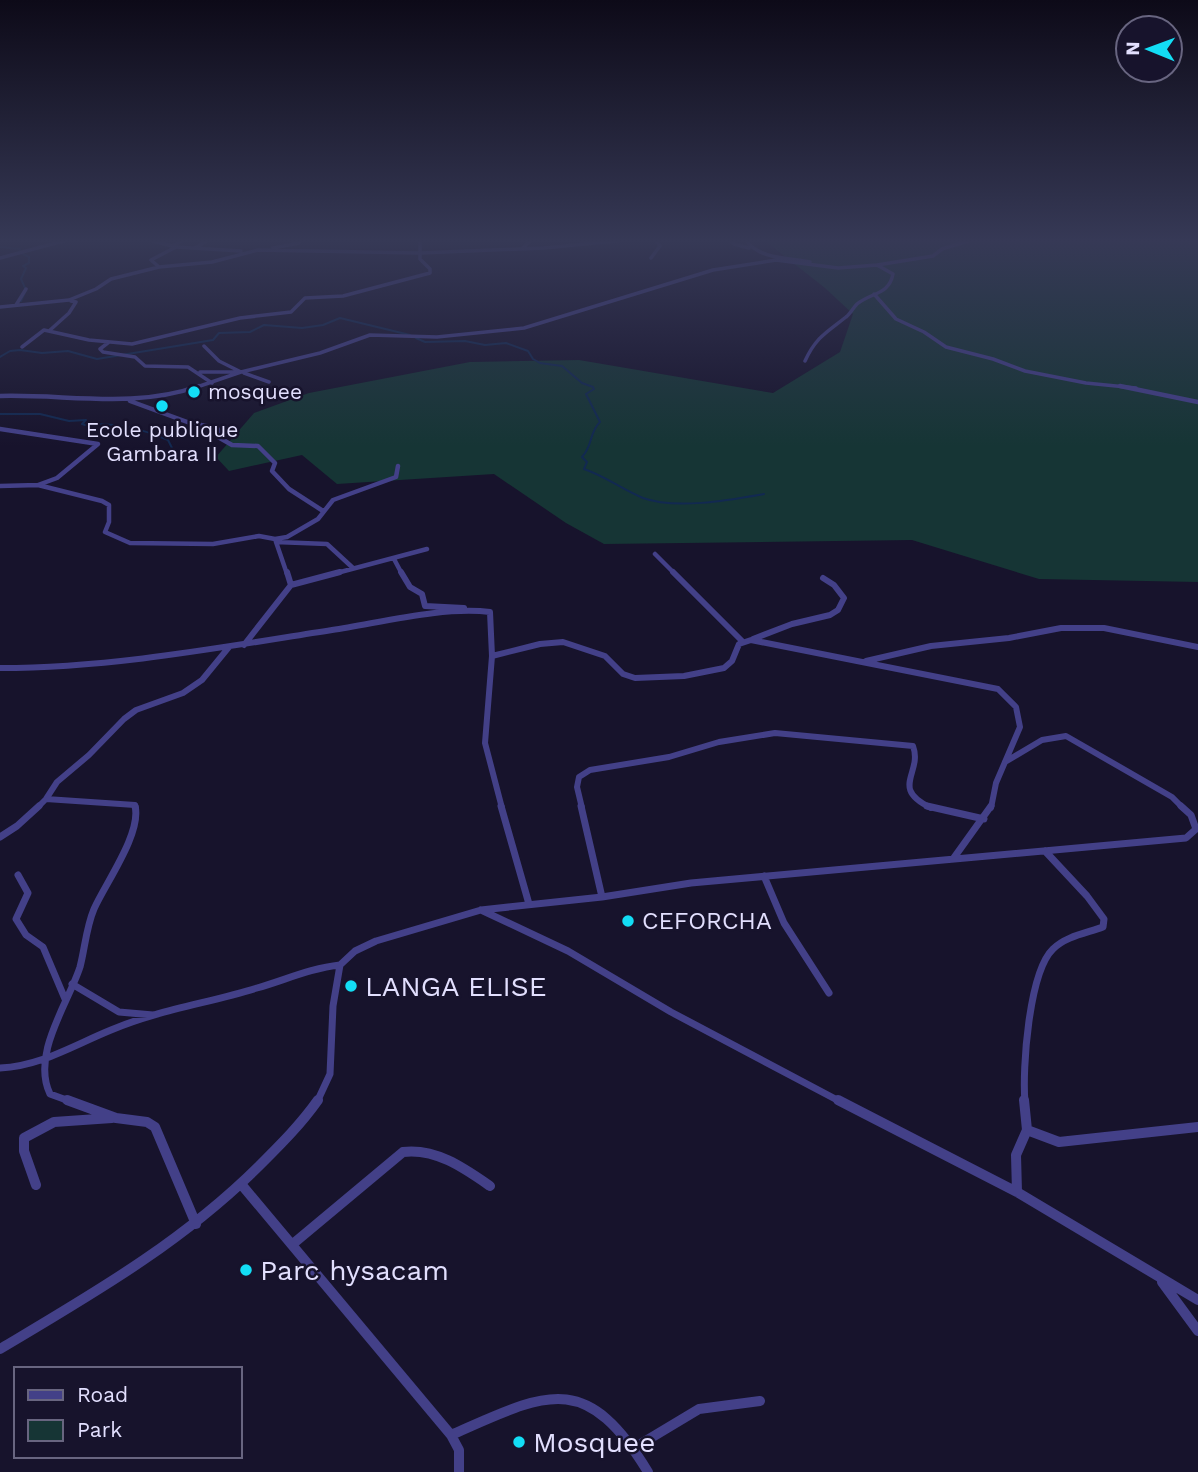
<svg xmlns="http://www.w3.org/2000/svg" width="1198" height="1472" font-family="'Work Sans',sans-serif">
	<style>
		.green { fill: #163535 }
		.lines { fill: none; stroke-linecap: round; stroke-linejoin: round }
		.stream { stroke: #122951; stroke-width: 2 }
		.street-far4 { stroke: #434088; stroke-width: 3.5 }
		.street-far3 { stroke: #434088; stroke-width: 4.5 }
		.street-far2 { stroke: #434088; stroke-width: 6 }
		.street-far1 { stroke: #434088; stroke-width: 7 }
		.street { stroke: #434088; stroke-width: 10 }
		.poi-dot { fill: #13ddf5; stroke: #17132c; stroke-width: 2.5 }
		.labels { text-anchor: middle; stroke-width: 5; stroke-linejoin: round; paint-order: stroke }
		.far-poi-label { font-size: 21px; fill: #e2dffe; stroke: #17132c; text-anchor: start }
		.poi-label { font-size: 24px; fill: #e2dffe; stroke: #17132c; text-anchor: start }
		.near-poi-label { font-size: 28px; fill: #e2dffe; stroke: #17132c; text-anchor: start }
	</style>
	<rect width="100%" height="100%" fill="#17132c"/>
	<path class="green" d="M764 240H1198V582L1039 579 912 540 604 544 566 523 494 474 337 484 302 455 229 471 216 457 254 413 309 393 470 362 579 360 773 393 840 352 853 314 825 288Z"/>
	<g class="lines">
		<path class="stream" d="M0 247 20 249 19 252 29 257V263L23 266 26 268 21 279 26 290 21 301
			M416 338 425 342 465 341 485 345 506 343 528 351 533 359 540 363 562 366 582 383 593 387 594 389 586 394 600 422C589 432 593 446 582 457L587 462 584 469C605 476 623 490 643 498 676 510 730 500 764 494
			M0 357 10 351 20 350 42 353 68 351 97 359 213 340 219 333 250 332 264 325 302 328 323 325 340 318 410 335
			M0 414H40L69 421 86 420 82 424 85 425C117 422 139 428 168 440L172 448"/>
		<path class="street-far4" d="M149 240 176 247 241 251
			M716 240H730L734 244 749 248
			M746 240C758 259 789 258 810 262
			M173 246 183 240
			M195 248 208 240
			M273 248 299 243
			M522 249 531 240
			M0 258 67 240
			M651 258 660 246 655 240
			M877 265 933 256 942 249 971 240
			M159 267 151 260 174 248
			M874 294 896 319 924 332 946 347 993 359 1025 371 1086 383 1136 388
			M16 305 26 289
			M0 307 69 300 96 289 111 279 159 267 212 262 258 250 420 253 544 248 625 240
			M49 331 69 313 76 302 71 301
			M109 342 100 349 103 352 135 357 145 366 188 367 212 383
			M22 347 44 330 89 340 132 344 240 318 291 312 305 298 343 296 430 273V269L420 259V240
			M200 372H241L219 361 204 346
			M244 373 269 382
			M194 388 241 372 320 353 370 335 437 337 524 328 713 270 776 260 838 268 877 265 893 274C889 295 872 292 857 304 853 308 850 314 846 317 827 332 816 337 805 361"/>
		<path class="street-far3" d="M1120 386 1198 402
			M0 396C67 394 134 409 199 386
			M130 401 190 423 217 428 220 432 218 437 232 445 258 446 275 463 272 471 289 489 323 511
			M0 429 98 444 57 478 38 485
			M0 486 38 485 102 501 109 505V522L105 532 130 543 213 544 259 536 275 539 287 537 318 519 333 500 396 477 398 466
			M275 539 287 574
			M276 542 327 544 353 568
			M655 554 675 574
			M394 559 402 574
			M333 574 427 549"/>
		<path class="street-far2" d="M401 572 410 587 422 594 425 606 464 608
			M673 572 743 642
			M291 585 340 572
			M753 639 792 624 830 615 838 610 844 598 834 585 823 578
			M244 645 291 585 287 572
			M492 656 540 644 563 642 605 656 623 674 635 678 684 676 724 668 732 661 739 644 751 640 998 689 1016 707 1020 727 996 783 991 808
			M866 661 931 646 1009 638 1061 628H1104L1198 647
			M0 668C111 668 223 647 332 630 379 623 444 606 490 612L492 656 485 743 502 808
			M1005 762 1042 740 1066 736 1172 797 1183 808
			M46 799 57 782 89 755 124 719 136 710 183 693 202 680 229 647
			M37 808 46 799 135 805 136 808
			M582 808 577 787 579 777 590 770 669 757 719 742 775 733 913 746C923 773 889 788 931 808"/>
		<path class="street-far1" d="M501 806 529 904
			M581 806 602 897
			M927 806 984 819
			M0 837 17 826 39 806
			M953 859 991 806
			M18 875 28 893 16 919 26 935 43 947 65 999
			M764 876 784 923 829 993
			M481 910 568 951 671 1012 841 1102
			M72 984 119 1012 153 1015
			M0 1068C41 1066 74 1045 111 1030 158 1010 209 1003 257 988 285 980 311 968 340 965
			M72 1102 50 1094C31 1054 68 1004 80 967 85 948 86 928 94 909 105 884 142 833 135 806
			M317 1102 330 1074 333 1006 340 965 355 951 376 941 481 910 602 897 691 883 1186 838 1196 829 1191 815 1181 806
			M1025 1102C1022 1069 1029 972 1053 949 1066 936 1087 933 1103 927L1104 919 1087 896 1045 851"/>
		<path class="street" d="M67 1100 116 1118 147 1122 155 1127 196 1224
			M838 1100 1017 1192 1198 1300
			M1024 1100 1027 1130
			M241 1184 451 1435 459 1450V1472
			M36 1185 24 1151V1138L54 1122 112 1118
			M1017 1192 1016 1155 1027 1130 1059 1142 1198 1127
			M294 1243 403 1152C436 1148 464 1168 490 1186
			M1162 1282 1198 1331
			M0 1349C94 1293 183 1242 261 1164 282 1143 301 1124 318 1100
			M451 1435C545 1394 585 1368 648 1472
			M634 1448 699 1409 760 1401"/>
	</g>
	<linearGradient id="sky" x2="0" y2="1"><stop stop-color="#0d0a18"/><stop offset="0.54" stop-color="#363956"/><stop offset="1" stop-color="#363956" stop-opacity="0"/></linearGradient>
	<rect width="1198" height="446" fill="url(#sky)"/>
	<g class="poi-dot">
		<circle cx="194" cy="392" r="7"/>
		<circle cx="162" cy="406" r="7"/>
		<circle cx="628" cy="921" r="7"/>
		<circle cx="351" cy="986" r="7"/>
		<circle cx="246" cy="1270" r="7"/>
		<circle cx="519" cy="1442" r="7"/>
	</g>
	<g class="labels">
		<g class="far-poi-label">
			<text x="208" y="399">mosquee</text>
			<text x="162" y="437" text-anchor="middle">Ecole publique<tspan x="162" dy="24">Gambara II</tspan></text>
		</g>
		<g class="poi-label">
			<text x="642" y="929">CEFORCHA</text>
		</g>
		<g class="near-poi-label">
			<text x="365" y="996">LANGA ELISE</text>
			<text x="260" y="1280">Parc hysacam</text>
			<text x="533" y="1452">Mosquee</text>
		</g>
	</g>
	<rect x="14" y="1367" width="228" height="91" fill="#17132c" stroke="#686580" stroke-width="2"/>
	<rect x="28" y="1390" width="35" height="10" fill="#434088" stroke="#686580" stroke-width="2"/>
	<text x="77" y="1402" font-size="21" fill="#e2dffe">Road</text>
	<rect x="28" y="1420" width="35" height="21" fill="#163535" stroke="#686580" stroke-width="2"/>
	<text x="77" y="1437" font-size="21" fill="#e2dffe">Park</text>
	<g transform="translate(1149 49) rotate(271)"><circle r="33" fill="#17132c" stroke="#686580" stroke-width="2"/>
	<path d="M0-5L12 26L0 18L-12 26Z" fill="#13ddf5"/>
	<text y="-10" font-size="19" font-weight="bold" text-anchor="middle" fill="#e2dffe">N</text>
	</g>
</svg>
